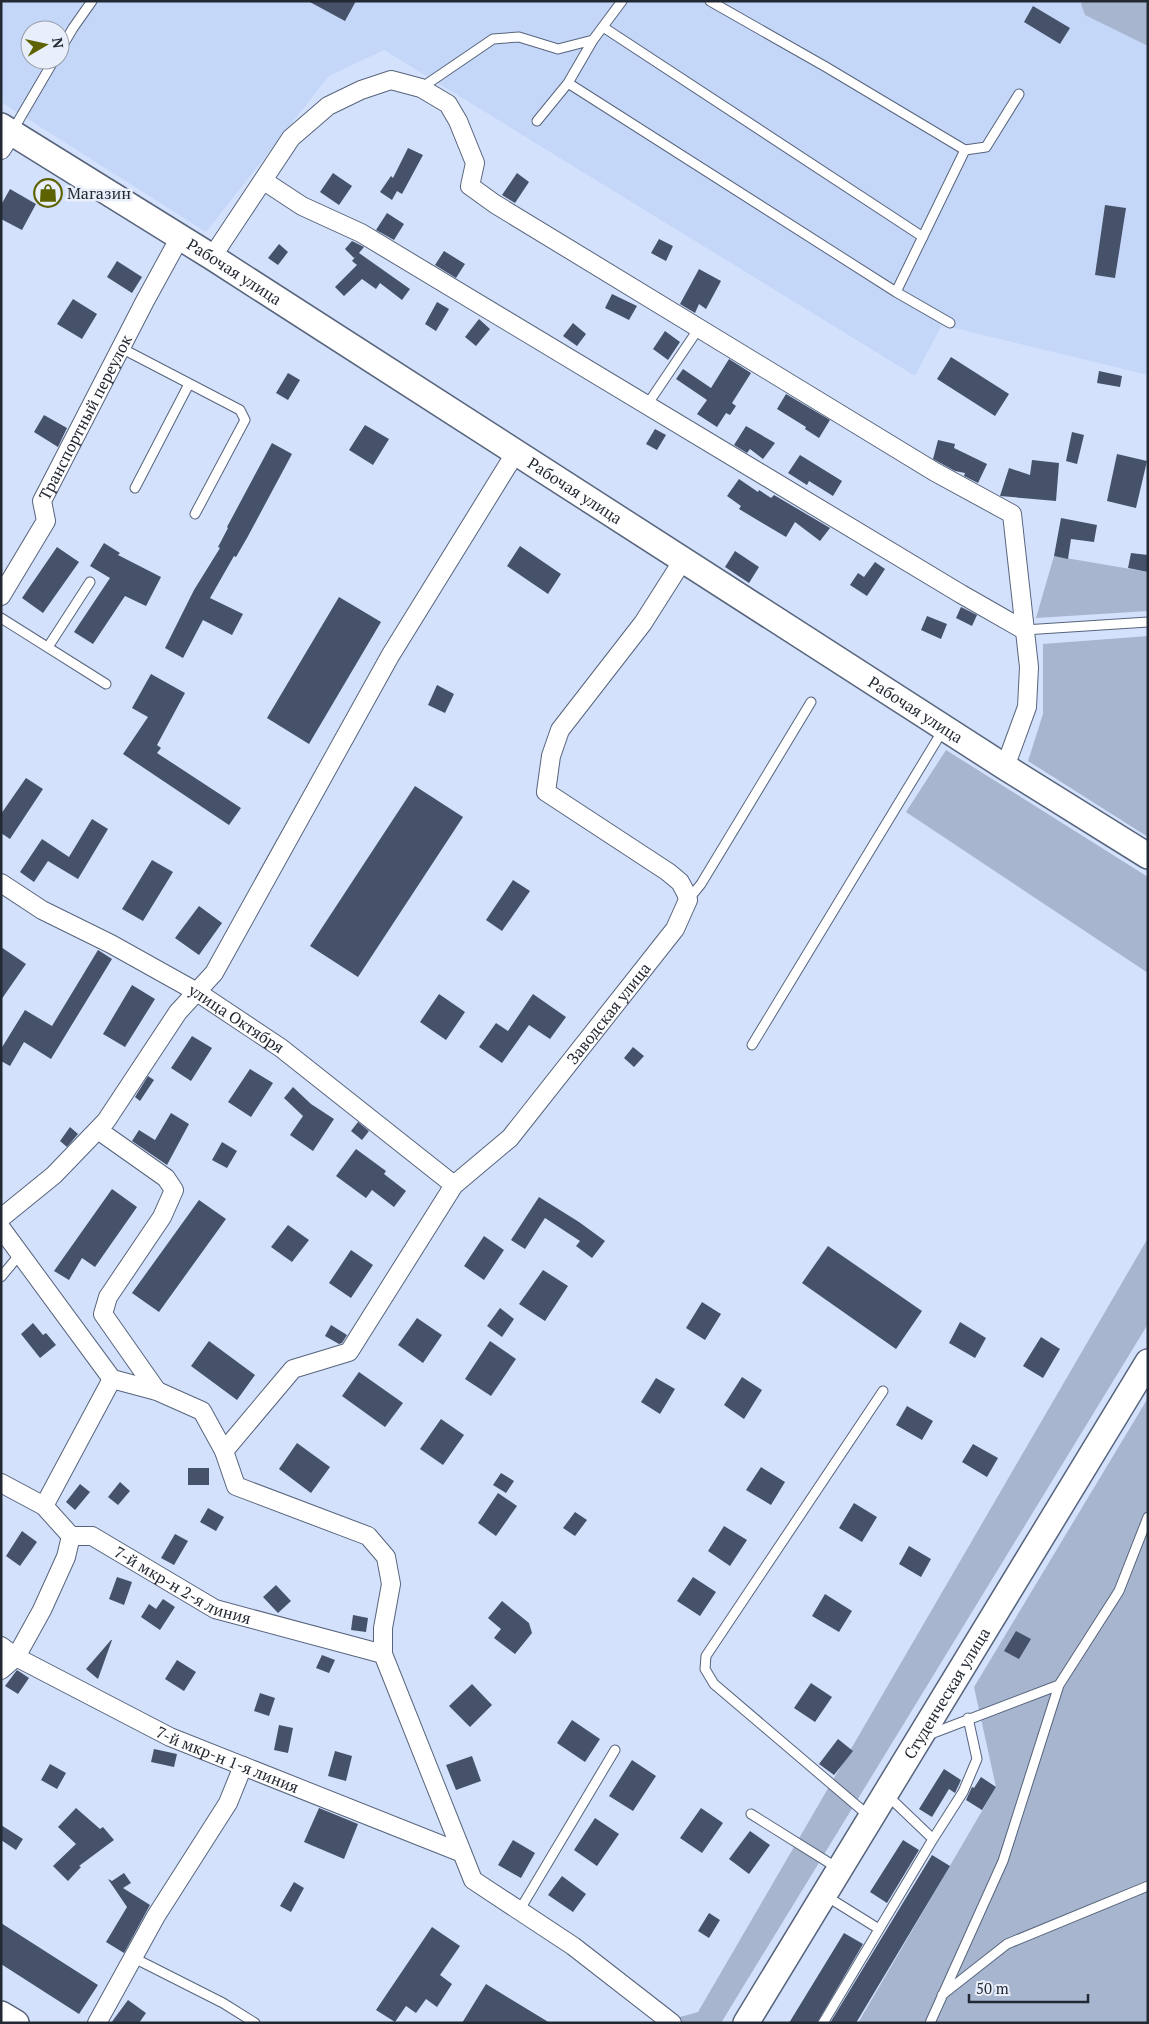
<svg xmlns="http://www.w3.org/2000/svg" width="1149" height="2024" font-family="'PT Serif',serif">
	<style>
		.built { fill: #c5d7f9; fill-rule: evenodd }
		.green { fill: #a8b5cf }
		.building { fill: #465269 }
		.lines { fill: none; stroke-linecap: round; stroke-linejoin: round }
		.lane-casing { stroke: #57647c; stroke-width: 11 }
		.street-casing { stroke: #57647c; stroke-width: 20 }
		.secondary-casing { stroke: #57647c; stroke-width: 28 }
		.lane { stroke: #fff; stroke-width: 9 }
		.street { stroke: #fff; stroke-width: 18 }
		.secondary { stroke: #fff; stroke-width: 25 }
		.labels { text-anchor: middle; stroke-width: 5; stroke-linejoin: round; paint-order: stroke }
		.poi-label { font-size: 16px; fill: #232933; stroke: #e8eefa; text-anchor: start }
		.street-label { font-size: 16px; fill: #232933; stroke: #e8eefa }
	</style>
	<rect width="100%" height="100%" fill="#d3e1fd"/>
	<path class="built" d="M1 1H1148V375L942 325 915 376 384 50 329 76 206 232 1 102ZM30 30H60V60H30Z"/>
	<path class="green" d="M1083 1H1148V46L1085 15 1081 4Z
		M1054 556 1148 572V611L1036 618Z
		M1148 636V837L1028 761 1043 714V644Z
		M946 750 1148 877V973L906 812Z
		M1148 1238V1324L721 2023H658L698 2012Z
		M1148 1398V2023H858L996 1787 974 1687Z"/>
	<path class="building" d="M308 1H356L345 21Z
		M1033 6 1070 28 1060 44 1024 22Z
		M408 148 423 155 402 194 397 191 392 200 380 192 391 176 393 178Z
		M333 173 352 186 339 205 320 192Z
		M517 173 529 182 515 203 502 195Z
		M10 189 36 204 22 230 1 219V205Z
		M1105 205 1126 208 1115 278 1095 275Z
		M387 213 404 224 394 240 376 230Z
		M659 239 673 246 666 261 651 253Z
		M352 241 364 247 359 253 410 289 402 300 380 283 376 289 362 279 344 296 335 287 357 265 352 261 356 256 354 258 345 249Z
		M279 244 288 252 278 265 268 258Z
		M444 251 465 264 456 278 435 265Z
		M117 261 142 277 132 293 107 277Z
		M699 269 721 281 706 309 699 304 695 313 680 304Z
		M612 294 637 306 629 320 605 308Z
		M73 299 97 314 82 339 57 324Z
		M437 302 449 309 436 331 425 324Z
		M479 319 490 329 476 346 465 337Z
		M573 323 586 334 577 346 563 336Z
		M665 331 680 342 668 360 653 349Z
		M951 357 1009 394 995 416 937 379Z
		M729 359 751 373 732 403 736 406 730 415 726 413 717 427 697 414 707 400 676 379 683 369 711 388Z
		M1099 371 1122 376 1120 387 1097 383Z
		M288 373 300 380 288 400 276 393Z
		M786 394 830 420 819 438 805 429 806 427 777 409Z
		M44 415 67 428 58 447 34 432Z
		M365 425 389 439 373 465 349 450Z
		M746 426 775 443 763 459 750 449 747 453 734 445Z
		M655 429 666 435 657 450 646 444Z
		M1072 432 1084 435 1077 464 1066 461Z
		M938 440 955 444 954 448 987 464 978 483 964 476 965 473 955 471 933 459Z
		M272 443 292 454 247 538 236 557 234 556 210 598 243 614 232 635 203 620 183 658 165 648 194 590 220 548 218 547 228 528 227 527Z
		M1117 454 1147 461 1136 508 1107 501Z
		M800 455 842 481 833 496 809 481 807 485 788 473Z
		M1032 460 1059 463 1056 501 1000 496 1009 468 1030 475Z
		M739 479 758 492 759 490 771 498 774 495 830 528 820 541 795 522 786 537 739 509 741 506 727 496Z
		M1061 518 1097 525 1094 542 1071 539 1068 559 1054 556Z
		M104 543 120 553 118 555 161 577 146 606 125 596 93 644 74 632 110 578 90 566Z
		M520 546 561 574 548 594 507 566Z
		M57 547 79 562 43 613 22 598Z
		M735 551 759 567 749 583 725 567Z
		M1131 553 1148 555V572L1128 568Z
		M875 562 885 569 867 596 850 585 858 573 864 577Z
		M339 597 381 622 309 744 267 718Z
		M961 607 977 615 972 626 956 618Z
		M927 616 947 624 941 639 921 630Z
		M151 674 185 693 157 745 161 748 157 753 241 808 229 825 123 754 148 717 132 708Z
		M437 685 454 694 445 713 428 705Z
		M26 778 43 789 10 839 1 833V814Z
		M415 786 463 817 358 977 310 946Z
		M92 819 108 829 78 879 48 861 34 882 20 872 42 839 69 857Z
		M152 860 173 872 143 921 122 909Z
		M513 880 530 891 502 931 486 920Z
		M199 906 222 923 199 955 175 938Z
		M1 947 26 964 1 1000Z
		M98 950 112 959 51 1059 24 1042 10 1066 1 1061V1049L25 1010 52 1026Z
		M132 985 155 999 125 1047 103 1034Z
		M439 994 465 1012 446 1040 420 1022Z
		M533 994 566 1017 550 1039 529 1025 502 1063 479 1047 496 1023 508 1031Z
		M192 1036 212 1048 191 1081 171 1068Z
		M633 1047 644 1056 634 1067 624 1058Z
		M250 1069 273 1083 251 1117 228 1102Z
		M148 1076 154 1080 140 1101 135 1097Z
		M293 1087 311 1104 334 1119 313 1151 290 1135 303 1116 284 1098Z
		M171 1113 189 1124 167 1165 132 1141 139 1130 155 1140Z
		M358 1122 369 1131 362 1140 351 1131Z
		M70 1127 78 1134 67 1147 60 1141Z
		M222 1142 237 1151 227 1168 212 1160Z
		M356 1149 386 1171 384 1174 406 1191 394 1207 372 1190 366 1198 336 1176Z
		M112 1189 137 1207 95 1267 82 1258 69 1280 54 1271Z
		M539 1197 579 1222 605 1241 592 1258 576 1246 580 1241 545 1218 525 1249 511 1240Z
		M199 1200 226 1219 159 1312 132 1293Z
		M288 1225 309 1240 292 1262 271 1247Z
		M484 1236 504 1250 484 1280 464 1266Z
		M828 1246 922 1311 896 1349 802 1283Z
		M351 1250 373 1265 351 1298 329 1283Z
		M543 1270 568 1286 545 1321 519 1304Z
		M702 1302 721 1314 705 1340 686 1328Z
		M500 1308 514 1319 502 1337 487 1326Z
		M417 1318 442 1335 423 1363 398 1345Z
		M960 1322 986 1338 975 1358 949 1343Z
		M33 1323 43 1335 46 1333 56 1345 40 1358 21 1334Z
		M331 1325 347 1335 342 1343 339 1344 325 1336Z
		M1041 1337 1060 1349 1043 1378 1023 1366Z
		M209 1341 255 1375 237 1400 191 1366Z
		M490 1341 516 1359 491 1396 465 1379Z
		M359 1372 403 1403 385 1427 342 1396Z
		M742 1377 762 1390 744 1419 724 1405Z
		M656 1378 675 1389 660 1414 641 1402Z
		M907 1406 933 1421 922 1440 896 1425Z
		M441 1419 464 1435 443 1465 420 1449Z
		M297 1443 330 1467 311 1493 279 1469Z
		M973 1444 998 1458 987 1477 962 1462Z
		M761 1467 785 1482 771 1505 746 1490Z
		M188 1468H209V1485H188Z
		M501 1473 514 1481 506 1493 493 1485Z
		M120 1482 130 1491 118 1505 108 1497Z
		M80 1484 90 1492 75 1510 66 1502Z
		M498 1493 517 1506 496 1536 478 1523Z
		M854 1503 877 1517 862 1542 839 1528Z
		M208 1508 224 1517 216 1531 200 1522Z
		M575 1512 587 1520 575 1536 563 1528Z
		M724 1526 747 1540 730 1566 708 1551Z
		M22 1531 37 1542 20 1566 6 1556Z
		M175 1534 188 1541 174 1565 161 1558Z
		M909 1546 931 1559 921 1577 899 1564Z
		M117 1577 132 1582 124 1605 109 1599Z
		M693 1577 716 1592 700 1616 677 1601Z
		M276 1585 291 1601 278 1613 263 1597Z
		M825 1594 852 1611 839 1632 812 1616Z
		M163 1599 175 1607 160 1630 141 1617 149 1604 156 1609Z
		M502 1601 529 1623 532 1633 515 1654 494 1638 501 1629 488 1618Z
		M353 1615 368 1618 366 1632 351 1630Z
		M1016 1631 1031 1639 1019 1659 1004 1651Z
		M111 1640H112L98 1679 86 1669Z
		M322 1655 335 1660 329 1673 316 1668Z
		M177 1660 196 1672 184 1691 165 1679Z
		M17 1670 29 1678 18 1694 5 1686Z
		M811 1683 832 1697 815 1722 794 1708Z
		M472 1684 492 1705 470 1727 449 1706Z
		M260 1693 275 1698 269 1716 254 1711Z
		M572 1720 600 1739 585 1762 557 1743Z
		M279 1725 293 1728 288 1753 274 1750Z
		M838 1739 853 1751 834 1775 819 1764Z
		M154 1749 177 1754 174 1767 151 1762Z
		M335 1751 352 1756 346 1781 328 1776Z
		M472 1756 481 1781 456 1790 446 1765Z
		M632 1760 656 1776 633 1811 609 1796Z
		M50 1764 66 1773 57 1789 41 1780Z
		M944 1769 961 1780 955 1793 949 1789 932 1817 919 1809Z
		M981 1777 996 1787 982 1810 966 1800 972 1787 974 1788Z
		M76 1808 100 1829 103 1827 114 1840 79 1866 81 1867 68 1881 53 1866 76 1844 58 1827Z
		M319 1808 358 1824 344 1859 304 1842Z
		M701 1808 723 1823 702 1853 680 1838Z
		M595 1818 619 1834 597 1866 574 1850Z
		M1 1825 23 1839 16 1850 1 1840Z
		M750 1831 770 1845 749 1874 729 1859Z
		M513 1840 535 1853 521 1878 498 1865Z
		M903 1840 919 1850 887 1903 870 1892Z
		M932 1855 950 1866 856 2023H830Z
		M124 1873 131 1883 123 1888 150 1905 124 1953 106 1942 127 1907 108 1879 112 1881Z
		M562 1876 586 1894 573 1912 548 1895Z
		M294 1882 304 1888 291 1912 280 1906Z
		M709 1913 720 1920 709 1938 698 1931Z
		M1 1923 98 1985 79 2014 1 1964Z
		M432 1927 460 1946 440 1975 452 1984 437 2007 426 1999 416 2013 406 2006 395 2022 376 2010Z
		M844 1933 863 1944 817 2023H789Z
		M486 1984 550 2023H462Z
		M128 2000 146 2013 139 2023H111Z"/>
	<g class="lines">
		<defs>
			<path id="lane" d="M622 1 593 40 568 83 896 292 965 150 826 67 710 1
				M603 27 923 237
				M60 50 73 28 92 1
				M421 88 493 39 519 37 558 49 593 40
				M537 121 568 83
				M13 130 54 60
				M965 150 986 147 1019 94
				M896 292 950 323
				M121 348 240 410 245 420 195 514
				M647 405 699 328
				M135 488 189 384
				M1 618 106 684
				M1024 630 1148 622
				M48 647 90 582
				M688 900 701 884 811 702
				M752 1045 943 730
				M1 1277 20 1254
				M928 1735 1059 1685
				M751 1814 839 1869
				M869 1816 714 1684 705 1669 706 1656 883 1391
				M933 1839 963 1792 977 1759 968 1718
				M826 1896 879 1929
				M519 1911 615 1750
				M134 1958 223 2003 255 2023
				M942 1995 1007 1944 1148 1886
				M823 2023 933 1839 887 1795
				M930 2023 1003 1861 1059 1685 1119 1591 1148 1517"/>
			<g id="street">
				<path d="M1 150 12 133"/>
				<path d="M264 181 302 206 361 233 961 594 1024 630"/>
				<path d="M212 257 291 138 328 106 361 90 391 80 421 88 448 104 458 121 475 163 470 186 495 204 935 472 1012 514 1029 667 1027 707 1005 767"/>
				<path id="s1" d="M1 596 46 521 42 501 145 301 180 237"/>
				<path id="s2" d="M1 883 42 910 111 944 197 992 281 1048 454 1185"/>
				<path d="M98 1130 166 1178 174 1190 162 1217 108 1297 103 1314 157 1391"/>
				<path d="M1 1218 54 1175 106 1121 178 1012 214 973 390 656 516 452"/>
				<path d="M1 1228 112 1379"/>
				<path d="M112 1379 157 1391 202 1411 224 1451 236 1486 368 1536 386 1557 391 1584 383 1628V1654L473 1880 573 1946 672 2023"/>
				<path id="s3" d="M224 1451 293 1369 349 1352 454 1185 510 1138 675 929 688 900 686 893 680 882 668 872 546 792 551 756 560 730 643 623 683 560"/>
				<path id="s4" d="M1 1483 44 1506 71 1536H92L215 1609 383 1654"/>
				<path d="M44 1506 112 1379"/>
				<path id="s5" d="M1 1646 16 1657 170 1737 462 1853"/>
				<path d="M1 1670 16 1657 42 1610 66 1557 71 1536"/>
				<path d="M97 2023 156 1916 228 1803 243 1766"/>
			</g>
			<g id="secondary">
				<path id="s6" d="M1 126 212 257 1005 767 1148 856"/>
				<path d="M1 2014 16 2023"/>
				<path id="s7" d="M746 2023 1148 1362"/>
			</g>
		</defs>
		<use href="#lane" class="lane-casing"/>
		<use href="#street" class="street-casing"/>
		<use href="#secondary" class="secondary-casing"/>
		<use href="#lane" class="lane"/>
		<use href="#street" class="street"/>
		<use href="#secondary" class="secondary"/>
	</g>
	<defs>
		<symbol id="shop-ring" viewBox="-11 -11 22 22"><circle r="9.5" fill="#e8eefa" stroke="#5e6300" stroke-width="1.5"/><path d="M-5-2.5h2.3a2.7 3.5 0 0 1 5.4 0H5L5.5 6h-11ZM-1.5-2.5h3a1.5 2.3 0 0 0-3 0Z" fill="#5e6300"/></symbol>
	</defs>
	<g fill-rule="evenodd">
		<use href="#shop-ring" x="32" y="177" width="32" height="32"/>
	</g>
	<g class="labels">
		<g class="poi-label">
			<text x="67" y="199">Магазин</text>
		</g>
		<g class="street-label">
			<text dy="6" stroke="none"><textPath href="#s6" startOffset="275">Рабочая улица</textPath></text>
			<text dy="6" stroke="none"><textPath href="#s1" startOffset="202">Транспортный переулок</textPath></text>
			<text dy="6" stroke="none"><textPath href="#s6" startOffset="680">Рабочая улица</textPath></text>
			<text dy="6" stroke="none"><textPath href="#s6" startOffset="1085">Рабочая улица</textPath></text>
			<text dy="6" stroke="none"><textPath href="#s3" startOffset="595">Заводская улица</textPath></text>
			<text dy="6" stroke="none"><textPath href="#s2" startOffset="272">улица Октября</textPath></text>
			<text dy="6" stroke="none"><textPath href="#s4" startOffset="214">7-й мкр-н 2-я линия</textPath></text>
			<text dy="6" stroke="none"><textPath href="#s7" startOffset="386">Студенческая улица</textPath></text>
			<text dy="6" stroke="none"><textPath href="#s5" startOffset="254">7-й мкр-н 1-я линия</textPath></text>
		</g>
	</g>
	<rect width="1149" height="2024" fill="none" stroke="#232933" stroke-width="5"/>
	<g transform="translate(45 45) rotate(81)"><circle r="24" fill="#e8eefa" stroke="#999faa"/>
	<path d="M0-4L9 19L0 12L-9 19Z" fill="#5e6300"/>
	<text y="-8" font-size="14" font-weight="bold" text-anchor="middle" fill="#232933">N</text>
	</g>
	<path d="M969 1994v8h119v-8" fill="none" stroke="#232933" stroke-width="2.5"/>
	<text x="976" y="1994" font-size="15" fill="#232933" stroke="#e8eefa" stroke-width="4" paint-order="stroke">50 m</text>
</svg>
